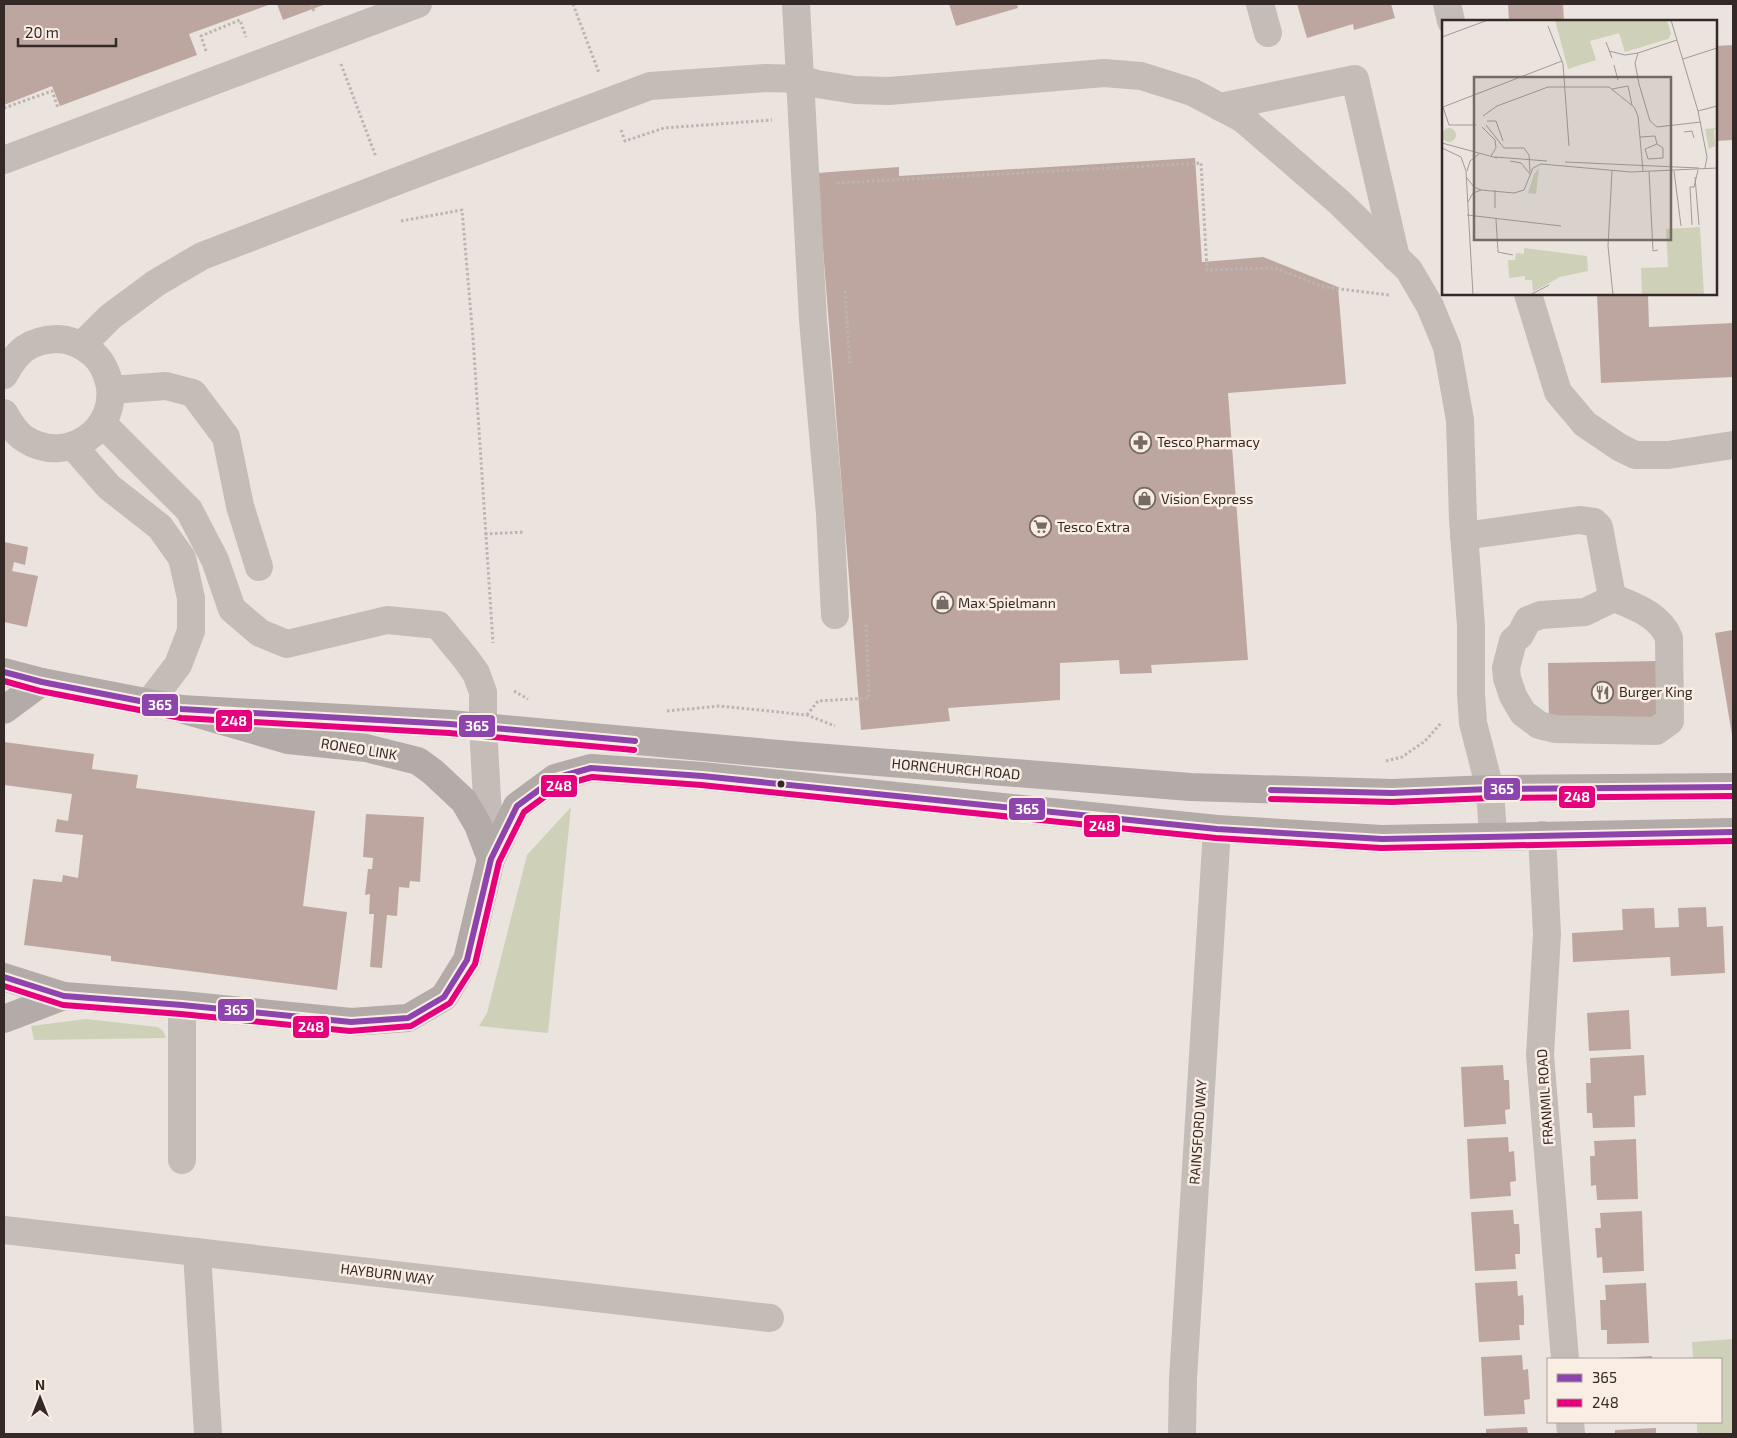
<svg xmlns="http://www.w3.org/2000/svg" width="1737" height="1438" font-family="'Exo 2',sans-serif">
  <rect width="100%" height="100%" fill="#ebe4de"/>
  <g fill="#ced0b8">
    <path d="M571,807L548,1033L479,1026L487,1013L527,855Z"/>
    <path d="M86,1019L158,1027L163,1031L166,1038L34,1040L31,1026Z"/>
    <path d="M1733,1339V1434H1697V1422H1721V1359H1693L1692,1342Z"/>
  </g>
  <g fill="#bea6a0">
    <path d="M4,4H271L189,34L197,55L60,106L52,86L4,105Z"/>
    <path d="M277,4H326L283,20Z"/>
    <path d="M949,4H1017L1018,8L956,26Z"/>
    <path d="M1297,4H1391L1395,18L1354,30L1353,24L1307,38Z"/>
    <path d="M1508,4H1563L1564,21H1509Z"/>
    <path d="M1733,45V140L1716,141V46Z"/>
    <path d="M1195,158L1202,262L1263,257L1338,287L1346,384L1228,393L1248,660L1151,665L1152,673L1120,674L1119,660L1060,663V700L948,708L950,721L861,730L817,173L899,167V176Z"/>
    <path d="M1597,294H1648L1649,327L1733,323V377L1601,383Z"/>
    <path d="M4,542L28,547L25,565L14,562L12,571L38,576L27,627L4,622Z"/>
    <path d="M1733,630V735H1732L1715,633Z"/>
    <path d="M1658,661L1659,721L1549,723L1548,663Z"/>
    <path d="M4,742L94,754L92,769L138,775L136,788L315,811L303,906L347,912L337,990L111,961V956L24,945L33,879L62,882L63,875L78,878L83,835L55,832L57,819L68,821L72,794L4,785Z"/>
    <path d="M366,814L424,817L420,882L410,881L409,888L399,887L397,916L387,915L382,968L370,967L374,914H369L370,894L365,895L368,869H372L373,858L363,857Z"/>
    <path d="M1706,907L1707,927L1723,926L1725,973L1671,976L1670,957L1573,962L1572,933L1623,930L1622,909L1654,908L1655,928L1679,927L1678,908Z"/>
    <path d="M1629,1010L1631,1049L1589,1051L1587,1013Z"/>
    <path d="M1644,1055L1646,1095L1634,1096L1635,1127L1593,1128L1592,1113H1587L1586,1083H1591L1590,1058Z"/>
    <path d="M1503,1065L1504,1080H1509L1510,1109L1505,1110L1506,1124L1464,1127L1461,1067Z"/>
    <path d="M1508,1137L1509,1152L1514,1151L1516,1181L1510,1182L1511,1196L1470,1199L1467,1139Z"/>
    <path d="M1636,1139L1638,1199L1597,1200L1596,1185L1591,1186L1590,1156H1595L1594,1141Z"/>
    <path d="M1513,1210L1514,1224H1519L1520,1239V1254H1515L1516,1269L1475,1271L1471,1212Z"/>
    <path d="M1642,1211L1644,1271L1603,1273L1602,1257L1597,1258L1595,1228H1601L1600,1213Z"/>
    <path d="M1517,1281L1518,1296L1523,1295L1524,1310V1325H1519L1520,1340L1479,1342L1475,1283Z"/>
    <path d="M1646,1283L1649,1343L1607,1344V1330H1601L1600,1300H1606L1605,1285Z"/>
    <path d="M1522,1355L1523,1370L1528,1369L1530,1399L1524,1400L1525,1414L1484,1416L1481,1357Z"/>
    <path d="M1652,1356V1359H1617V1358Z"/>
    <path d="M1527,1427L1528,1434H1486V1429Z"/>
    <path d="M1656,1428V1434H1615V1430Z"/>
  </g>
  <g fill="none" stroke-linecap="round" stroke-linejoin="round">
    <g stroke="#bcb4b0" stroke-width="3" stroke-dasharray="2.5 2.5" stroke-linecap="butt">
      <path d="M311,4L314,11"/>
      <path d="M573,4L599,73"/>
      <path d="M206,51L201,36L240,20L246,37"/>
      <path d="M341,64L376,157"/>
      <path d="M4,108L52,91L58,108"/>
      <path d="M621,130L625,141L664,128L772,120"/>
      <path d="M837,183L1201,163L1207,270L1275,268L1324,287L1389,295"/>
      <path d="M401,221L462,210L473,338L493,643"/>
      <path d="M845,291L850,365"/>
      <path d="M485,534L525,532"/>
      <path d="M514,691L528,699"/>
      <path d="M667,711L720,706L807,715L835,726"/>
      <path d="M807,715L818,701L869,698L866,623"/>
      <path d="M1386,761L1402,757L1425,741L1441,723"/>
    </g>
    <g stroke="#c4bcb7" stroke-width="28">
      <path d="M796,4L813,320L830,514L835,615"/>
      <path d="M1260,4L1268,33"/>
      <path d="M1447,4L1451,21"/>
      <path d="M1220,107L1355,79L1396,258"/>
      <path d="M4,160L418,4"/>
      <path d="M1528,294L1558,392L1585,424L1619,447L1635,455H1668L1733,445"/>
      <path d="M82,345L110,317L156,283L202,256L426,170L650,86L766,78L801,79L817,84L855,90L889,91L1104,73L1141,76L1192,92L1243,119L1339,202L1409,270L1430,306L1447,347L1460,420L1463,520L1471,626V694L1473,723L1490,789L1493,836"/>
      <path d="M4,375C17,351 29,340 57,339C71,339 82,345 92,353C101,360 106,371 109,382C120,430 66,466 25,439C15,433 10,423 4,413"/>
      <path d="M111,390L166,386L193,393L226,437L240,506L259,567"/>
      <path d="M102,423L189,510L215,560L232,609L260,633L287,644L387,620L438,625L466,659L476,673L483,692V727L490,852"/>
      <path d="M73,446L109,487L160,527L182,558L191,598V631L178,665L148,704"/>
      <path d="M1464,536L1579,520L1594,522L1599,527L1611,591L1614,598C1634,606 1660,615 1669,638L1670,721L1656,731L1555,729L1539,725L1523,713L1513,696L1507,678L1506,668L1513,641L1520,635L1528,620L1541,615L1585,612L1614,598"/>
      <path d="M1542,835L1547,934L1540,1055L1565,1359"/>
      <path d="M182,1005V1160"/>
      <path d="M4,1230L770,1318"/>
      <path d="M197,1252L208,1434"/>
      <path d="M1570,1422L1571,1434"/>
      <path d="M1182,1434L1183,1379L1217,829"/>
    </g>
    <g stroke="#b2aba7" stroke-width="28">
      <path d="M4,672L42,682L181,709L288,740L366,748L418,761L433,772L464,801L478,825L491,859L467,960L444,997L408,1018L351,1022L182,1005L64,996L4,977"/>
      <path d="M181,709L450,724L790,755L1190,787L1392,793L1490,789L1733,787"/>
      <path d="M4,710L42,682"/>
      <path d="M491,859L517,806L555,778L591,768L702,776L1217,829L1382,839L1733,832"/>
      <path d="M4,1019L64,996"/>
    </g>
    <defs>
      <g id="bus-1">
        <path d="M4,672L42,682L181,709L450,724L635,741"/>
        <path d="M1271,790L1392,793L1490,789L1733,787"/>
        <path d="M4,977L64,996L182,1005L351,1022L408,1018L444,997L467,960L491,859L517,806L555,778L591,768L702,776L1217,829L1382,839L1733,832"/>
      </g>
      <g id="bus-2">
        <path d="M4,681L40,691L181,718L449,733L634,750"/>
        <path d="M1271,799L1392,802L1490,798L1733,796"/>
        <path d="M4,986L63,1005L181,1014L350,1031L411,1026L450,1003L475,964L499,862L524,812L559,786L592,777L701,785L1216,838L1381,848L1733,841"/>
      </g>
    </defs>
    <use href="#bus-1" stroke="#f9ede4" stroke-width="10"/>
    <use href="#bus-2" stroke="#f9ede4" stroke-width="10"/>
    <use href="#bus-1" stroke="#8e44ad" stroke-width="6"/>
    <use href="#bus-2" stroke="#e5007d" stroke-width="6"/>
  </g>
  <defs>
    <symbol id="pharmacy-ring" viewBox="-11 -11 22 22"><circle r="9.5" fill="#f9ede4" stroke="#746a66" stroke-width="1.5"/><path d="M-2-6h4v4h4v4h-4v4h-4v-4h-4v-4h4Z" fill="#746a66"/></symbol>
    <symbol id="shop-ring" viewBox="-11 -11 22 22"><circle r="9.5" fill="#f9ede4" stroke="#746a66" stroke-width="1.5"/><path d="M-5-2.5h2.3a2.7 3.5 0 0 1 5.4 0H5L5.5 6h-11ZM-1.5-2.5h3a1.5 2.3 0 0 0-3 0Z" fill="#746a66"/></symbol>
    <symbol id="supermarket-ring" viewBox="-11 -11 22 22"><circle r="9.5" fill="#f9ede4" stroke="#746a66" stroke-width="1.5"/><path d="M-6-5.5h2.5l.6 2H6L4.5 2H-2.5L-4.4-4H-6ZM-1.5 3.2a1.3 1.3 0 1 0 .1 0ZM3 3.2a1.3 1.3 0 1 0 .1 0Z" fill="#746a66"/></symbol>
    <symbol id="restaurant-ring" viewBox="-11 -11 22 22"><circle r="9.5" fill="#f9ede4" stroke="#746a66" stroke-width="1.5"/><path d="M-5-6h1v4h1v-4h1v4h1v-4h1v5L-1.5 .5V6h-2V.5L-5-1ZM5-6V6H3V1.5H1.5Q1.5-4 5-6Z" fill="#746a66"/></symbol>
  </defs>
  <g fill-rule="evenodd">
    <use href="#pharmacy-ring" x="1128" y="430" width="25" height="25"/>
    <use href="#shop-ring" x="1132" y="486" width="25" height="25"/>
    <use href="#supermarket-ring" x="1028" y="514" width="25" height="25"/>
    <use href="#shop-ring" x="930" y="590" width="25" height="25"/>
    <use href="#restaurant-ring" x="1590" y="680" width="25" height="25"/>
  </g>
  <circle fill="#342926" stroke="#f9ede4" stroke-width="2" cx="781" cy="784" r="4.5"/>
  <g text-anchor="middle" stroke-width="5" stroke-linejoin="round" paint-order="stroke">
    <g font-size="14" fill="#342926" stroke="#f9ede4" text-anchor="start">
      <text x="1157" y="447">Tesco Pharmacy</text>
      <text x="1161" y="504">Vision Express</text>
      <text x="1057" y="532">Tesco Extra</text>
      <text x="958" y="608">Max Spielmann</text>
      <text x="1619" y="697">Burger King</text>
    </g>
    <g font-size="14" fill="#342926" stroke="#f9ede4">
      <text transform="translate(359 749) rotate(9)" y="5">RONEO LINK</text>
      <text transform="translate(956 769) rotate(5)" y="5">HORNCHURCH ROAD</text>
      <text transform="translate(1545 1097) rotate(-94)" y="5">FRANMIL ROAD</text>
      <text transform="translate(1198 1132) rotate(-86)" y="5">RAINSFORD WAY</text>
      <text transform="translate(387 1274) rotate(7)" y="5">HAYBURN WAY</text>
    </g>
  </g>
  <g transform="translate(1442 20)">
    <rect width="275" height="275" fill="#ebe4de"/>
    <path d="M113,0H225L229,14L226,19L183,32L177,13L148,21L154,40L126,49ZM0 115a7 7 0 1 1 14 0a7 7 0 1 1-14 0ZM275,108L272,110L273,126L267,129L263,109ZM97,148L94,174L86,173L92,154ZM258,207L262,275H200L199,248L226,247L224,209ZM82,228L145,236L146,251L118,257L91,272L90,260H83V256L67,258L66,240H73L74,233L82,234Z" fill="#ced0b8"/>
    <path fill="none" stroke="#a29994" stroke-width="1" d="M229,0L256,91L265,137L263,148M106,6L121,44L127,126M0,17L46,0M235,20L196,33L193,43L197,64L208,101L215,107L259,102M164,22L170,38M167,31L183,35L196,33M241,39L275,28M172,45L176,60M170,69L186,66L190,85M256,91L275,86M41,96L55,86L106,67H167L192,87L196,96L201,151M45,101H54L61,121M34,105H7L1,87L120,41M44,105L62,128H82L87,135L88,152M40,107L53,120L54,128L49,136M242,112L250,111L252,118M198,117L213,116L215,124L221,128V138L206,139L203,129L215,124M0,123L55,138M0,128L19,137L24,151L31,275M53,137L105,141M68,141L79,143L88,154M123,142L257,148M25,151L28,141L37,134M170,151L166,226L171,275M207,151L211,231L216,230M232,151L239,206M253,157L257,205M25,158L32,167L39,170L72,173L82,170L91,148L99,144L189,152L275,148M53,170V188M26,182L31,173L39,170M25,195L119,206M54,199L56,232L71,235M250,205L248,167H252L256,150M88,275L107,265"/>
    <path fill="#746a66" fill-opacity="0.15" stroke="#746a66" stroke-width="2.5" d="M32,57H229V220H32Z"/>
    <rect width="275" height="275" fill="none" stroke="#342926" stroke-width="2.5"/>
  </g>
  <g stroke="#f9ede4" stroke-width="2">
    <rect x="141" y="693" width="38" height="24" rx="5" fill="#8e44ad"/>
    <rect x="215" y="709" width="38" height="24" rx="5" fill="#e5007d"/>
    <rect x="458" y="714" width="38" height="24" rx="5" fill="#8e44ad"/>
    <rect x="540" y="774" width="38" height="24" rx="5" fill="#e5007d"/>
    <rect x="1483" y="777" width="38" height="24" rx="5" fill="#8e44ad"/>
    <rect x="1558" y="785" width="38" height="24" rx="5" fill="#e5007d"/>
    <rect x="1008" y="797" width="38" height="24" rx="5" fill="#8e44ad"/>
    <rect x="1083" y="814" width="38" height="24" rx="5" fill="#e5007d"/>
    <rect x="217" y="998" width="38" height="24" rx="5" fill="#8e44ad"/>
    <rect x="292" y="1015" width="38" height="24" rx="5" fill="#e5007d"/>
  </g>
  <g font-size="14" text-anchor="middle" font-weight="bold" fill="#fff">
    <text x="160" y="710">365</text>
    <text x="234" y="726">248</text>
    <text x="477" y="731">365</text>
    <text x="559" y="791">248</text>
    <text x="1502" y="794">365</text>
    <text x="1577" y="802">248</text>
    <text x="1027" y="814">365</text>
    <text x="1102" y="831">248</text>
    <text x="236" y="1015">365</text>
    <text x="311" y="1032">248</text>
  </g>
  <rect width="1737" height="1438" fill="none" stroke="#342926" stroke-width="10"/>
  <rect x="1547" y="1358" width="175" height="65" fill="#f9ede4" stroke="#aa9f98"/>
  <rect x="1557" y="1374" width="25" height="8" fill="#8e44ad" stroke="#aa9f98"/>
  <text x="1592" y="1383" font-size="15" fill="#342926">365</text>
  <rect x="1557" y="1399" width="25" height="8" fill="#e5007d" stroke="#aa9f98"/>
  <text x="1592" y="1408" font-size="15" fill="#342926">248</text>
  <g transform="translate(40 1398)" stroke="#f9ede4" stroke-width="4" paint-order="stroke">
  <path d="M0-4L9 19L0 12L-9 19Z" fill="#342926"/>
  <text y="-8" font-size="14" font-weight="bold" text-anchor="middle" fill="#342926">N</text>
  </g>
  <path d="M18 38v8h98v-8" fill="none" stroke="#342926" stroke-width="2.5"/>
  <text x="25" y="38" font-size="15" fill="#342926" stroke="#f9ede4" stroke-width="4" paint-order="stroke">20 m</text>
</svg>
